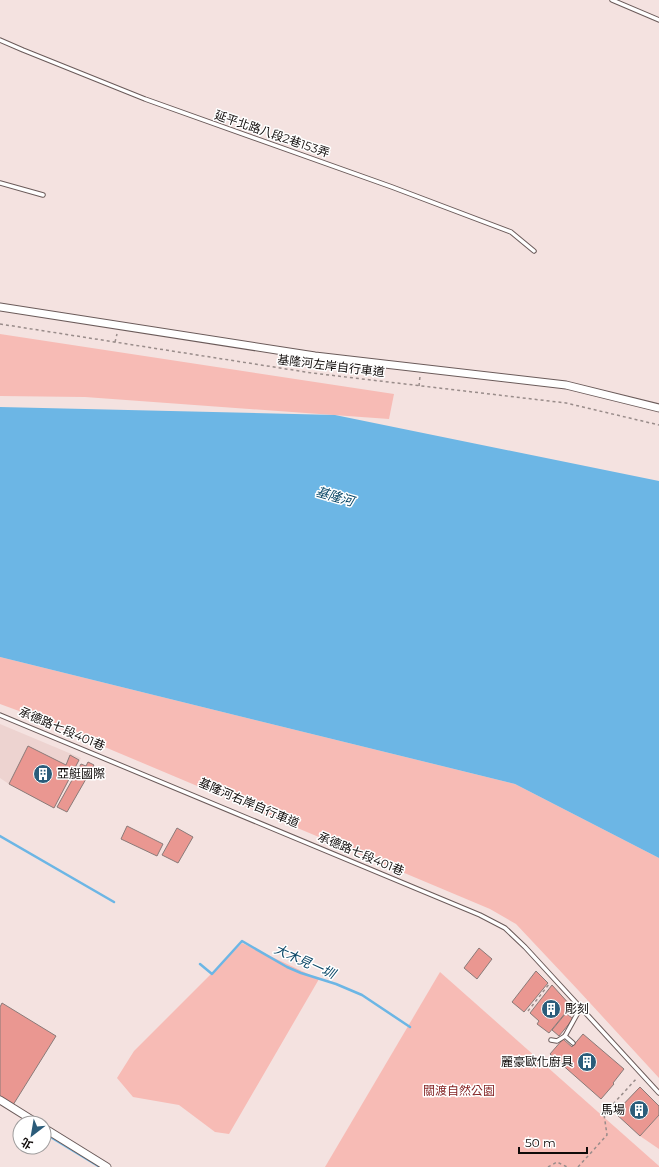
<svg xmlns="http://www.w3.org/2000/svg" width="659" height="1167" font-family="Montserrat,'Noto Sans TC',sans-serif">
  <rect width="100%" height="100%" fill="#f4e2e0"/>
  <path fill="#edd3d0" d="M0,724L81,758L54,808L9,784L0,778Z"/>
  <g fill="#f7bbb5">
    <path d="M0,334L394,394L389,419L85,397L0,396Z"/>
    <path d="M0,657L515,784L659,858V1078L579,991L516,924L490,909L19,711L0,704Z"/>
    <path d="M242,943L319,979L229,1134L215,1132L179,1105L133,1097L117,1078L134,1051Z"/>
    <path d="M440,972L659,1166V1167H325Z"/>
    <path d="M659,1115V1149L640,1136Z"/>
  </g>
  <path fill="#6cb6e5" d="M0,407L335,415L659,481V858L515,784L0,657Z"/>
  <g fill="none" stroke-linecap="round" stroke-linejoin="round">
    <g stroke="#6cb6e5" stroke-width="2.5">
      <path d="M0,836L114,902"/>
      <path d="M200,964L212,974L242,941L287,967L301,973L336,984L362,995L410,1027"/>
      <path d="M44,1133L100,1167"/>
    </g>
  </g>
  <g fill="#ea9791" stroke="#8a7a78">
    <path d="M28,746L66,765L70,755L79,760L54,808L9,784Z"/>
    <path d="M88,762L94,765L67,812L57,807L81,764L86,766Z"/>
    <path d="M127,826L163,844L157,856L121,839Z"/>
    <path d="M177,828L193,837L178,863L162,855Z"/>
    <path d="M479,948L492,959L477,979L464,968Z"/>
    <path d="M536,971L548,983L524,1012L512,1002Z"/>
    <path d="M552,985L571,1006L549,1033L537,1024L539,1021L530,1013Z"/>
    <path d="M2,1003L56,1036L13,1105L0,1097V1007Z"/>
    <path d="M566,1013L573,1019L559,1036L552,1030Z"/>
    <path d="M583,1034L624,1069L613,1083L614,1084L601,1099L550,1054L563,1039L572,1047Z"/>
    <path d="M640,1087L659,1106V1115L640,1136L615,1113Z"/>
  </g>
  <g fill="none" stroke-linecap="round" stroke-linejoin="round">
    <defs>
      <g id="service">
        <path d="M612,0L659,20"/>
        <path d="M0,40L23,50L145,99L392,187L511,232L534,251"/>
        <path d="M0,183L43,195"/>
        <path d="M0,715L480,915L505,928L525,947L659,1093"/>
        <path d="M565,1036L573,1043"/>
        <path d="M551,1040L557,1041L565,1036L581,1007"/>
      </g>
      <g id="minor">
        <path d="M0,307L315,356L566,385L659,408"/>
        <path d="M0,1100L37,1123"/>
        <path d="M44,1128L107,1167"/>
      </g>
    </defs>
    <use href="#service" stroke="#6b5b5a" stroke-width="5.5"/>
    <use href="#minor" stroke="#6b5b5a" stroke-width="9"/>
    <g stroke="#998c8a" stroke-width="1.5" stroke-dasharray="3 3" stroke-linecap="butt">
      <path d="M0,324L312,373L566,403L659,425"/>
      <path d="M115,342L117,334"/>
      <path d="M419,386L420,376"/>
      <path d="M528,1011L550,983"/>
      <path d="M548,1167L557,1162L567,1167"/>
      <path d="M578,1167L607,1135L604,1114L637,1078"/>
    </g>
    <use href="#service" stroke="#fff" stroke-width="3.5"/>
    <use href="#minor" stroke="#fff" stroke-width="7"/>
  </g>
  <defs>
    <symbol id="building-disc" viewBox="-11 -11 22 22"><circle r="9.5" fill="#2b5c7a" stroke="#fff"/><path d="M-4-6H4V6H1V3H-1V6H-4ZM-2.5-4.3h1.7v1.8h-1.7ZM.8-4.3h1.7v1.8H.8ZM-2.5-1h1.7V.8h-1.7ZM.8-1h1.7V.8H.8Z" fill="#fff"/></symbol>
  </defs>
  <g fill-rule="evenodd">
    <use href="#building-disc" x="32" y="763" width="22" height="22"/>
    <use href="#building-disc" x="540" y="998" width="22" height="22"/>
    <use href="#building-disc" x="576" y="1051" width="22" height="22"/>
    <use href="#building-disc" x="628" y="1099" width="22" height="22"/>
  </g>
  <g text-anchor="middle" stroke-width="3" stroke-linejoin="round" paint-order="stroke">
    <g font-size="12" fill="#0f0a09" stroke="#fff">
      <text transform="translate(272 134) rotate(19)" y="4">延平北路八段2巷153弄</text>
      <text transform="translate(331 366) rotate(7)" y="4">基隆河左岸自行車道</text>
      <text transform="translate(62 729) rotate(23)" y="4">承德路七段401巷</text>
      <text transform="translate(249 803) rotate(23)" y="4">基隆河右岸自行車道</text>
      <text transform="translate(361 854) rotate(23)" y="4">承德路七段401巷</text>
    </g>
    <g font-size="12" fill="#0f0a09" stroke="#fff" text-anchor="start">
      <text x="57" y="778">亞艇國際</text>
      <text x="565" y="1013">彫刻</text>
      <text x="573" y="1066" text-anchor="end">麗豪歐化廚具</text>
      <text x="625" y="1114" text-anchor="end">馬場</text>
    </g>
    <g font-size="12" fill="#842425" stroke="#fff">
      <text x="459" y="1095">關渡自然公園</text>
    </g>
    <g font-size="13" font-style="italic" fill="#094666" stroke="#fff">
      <text transform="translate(335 496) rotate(16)" y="5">基隆河</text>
      <text transform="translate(305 961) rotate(24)" y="5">大木見一圳</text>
    </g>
  </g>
  <g transform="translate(32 1135) rotate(211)"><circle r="19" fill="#ffffff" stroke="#9f9d9d"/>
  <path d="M0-3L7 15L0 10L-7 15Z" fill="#2b5c7a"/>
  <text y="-6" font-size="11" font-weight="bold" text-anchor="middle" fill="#0f0a09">北</text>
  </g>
  <path d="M519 1147v6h68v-6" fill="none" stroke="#0f0a09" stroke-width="2"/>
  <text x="525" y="1147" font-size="12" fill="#0f0a09" stroke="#ffffff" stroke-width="3" paint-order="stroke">50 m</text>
</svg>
